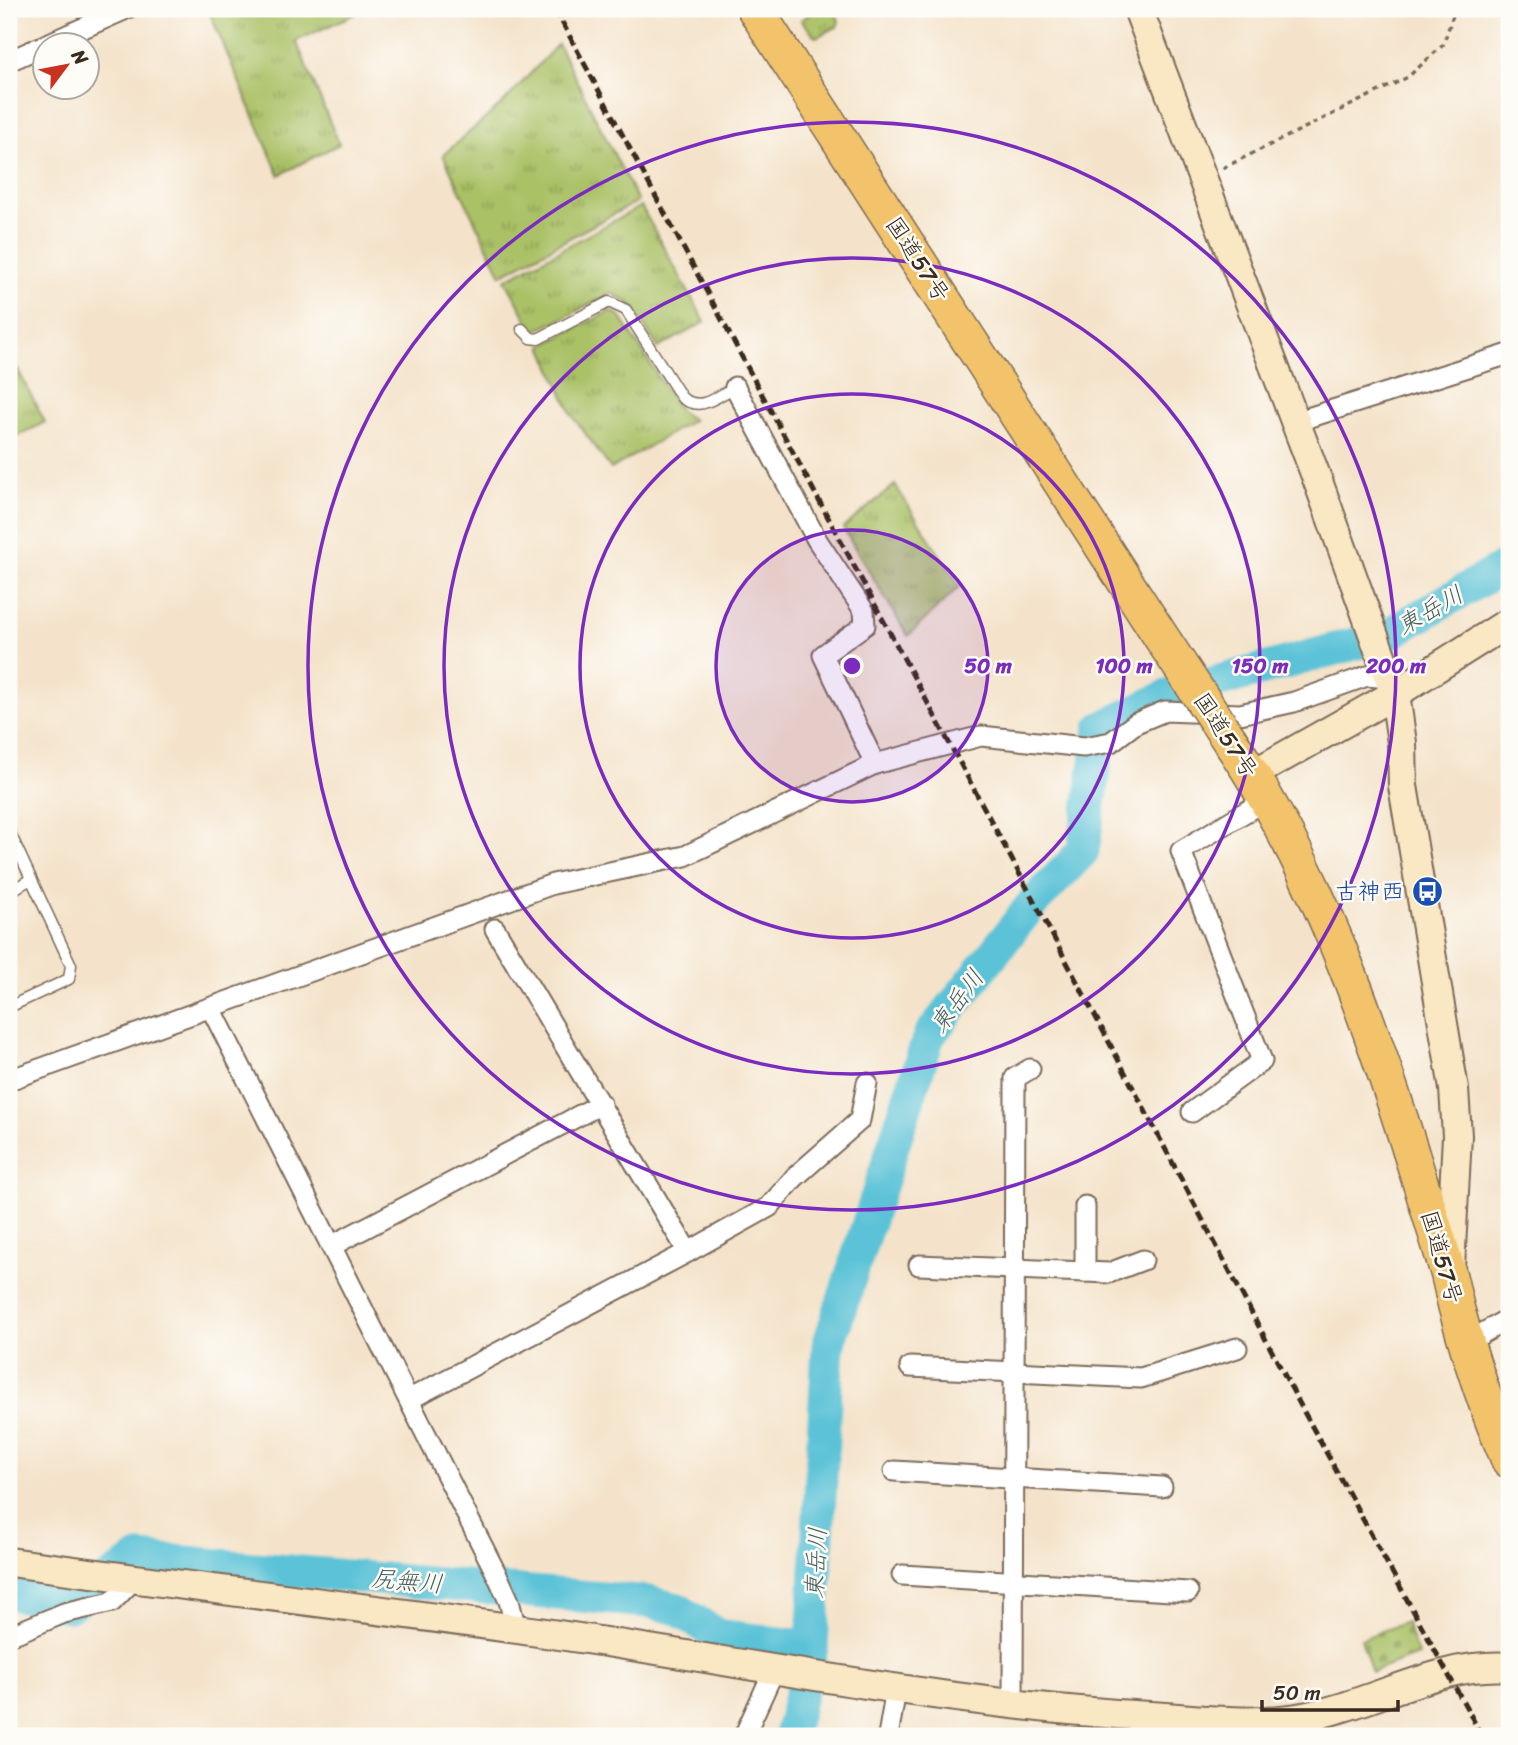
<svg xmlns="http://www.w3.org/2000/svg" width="1518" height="1745" font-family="Sriracha,'Klee One',sans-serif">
  <defs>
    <pattern id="grass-tufts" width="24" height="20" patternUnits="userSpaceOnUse" patternTransform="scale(1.75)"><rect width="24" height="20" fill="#aac166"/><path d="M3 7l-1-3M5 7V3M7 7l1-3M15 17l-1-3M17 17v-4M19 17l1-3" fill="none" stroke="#8c9d53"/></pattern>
    <pattern id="cemetery-stones" width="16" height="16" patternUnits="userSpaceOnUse" patternTransform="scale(1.75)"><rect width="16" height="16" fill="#aac166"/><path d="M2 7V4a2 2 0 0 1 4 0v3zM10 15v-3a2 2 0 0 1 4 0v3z" fill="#8c9d53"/></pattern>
  </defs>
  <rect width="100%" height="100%" fill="#fdfcf7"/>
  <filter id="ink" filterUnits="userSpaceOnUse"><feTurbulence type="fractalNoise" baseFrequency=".0143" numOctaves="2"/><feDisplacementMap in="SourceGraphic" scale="14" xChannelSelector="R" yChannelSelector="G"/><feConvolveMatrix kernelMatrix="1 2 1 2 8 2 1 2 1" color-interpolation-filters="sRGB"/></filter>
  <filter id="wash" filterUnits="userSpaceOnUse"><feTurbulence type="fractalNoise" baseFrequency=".00686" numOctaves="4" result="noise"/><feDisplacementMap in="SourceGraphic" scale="28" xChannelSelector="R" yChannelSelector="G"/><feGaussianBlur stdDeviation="1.57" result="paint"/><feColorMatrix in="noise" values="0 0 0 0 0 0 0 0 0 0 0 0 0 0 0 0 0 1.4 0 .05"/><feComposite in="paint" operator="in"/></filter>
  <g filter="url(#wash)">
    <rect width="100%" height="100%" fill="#f4e3ca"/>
    <g fill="url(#grass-tufts)" stroke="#727642" stroke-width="2">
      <path d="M208,9H353L355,14L296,41L339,144L279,175Z"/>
      <path d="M818,9H834L839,21L837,27L816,37L801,20Z"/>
      <path d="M558,44L638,201L501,275L443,155L503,103Z"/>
      <path d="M641,206L705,322L658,348L631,304L611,293C597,300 543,331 533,330L505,280Z"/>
      <path d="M610,311L619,315L627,327L679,410L693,420L611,469L572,415L542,346Z"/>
      <path d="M9,353L45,422L9,441Z"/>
      <path d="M895,485L960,586L908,636L843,528Z"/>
    </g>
    <path fill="url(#cemetery-stones)" stroke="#727642" stroke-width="2" d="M1406,1622L1418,1655L1372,1672L1361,1639Z"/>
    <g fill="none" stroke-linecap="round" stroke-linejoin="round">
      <g stroke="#5bc2d7" stroke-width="33">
        <path d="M9,1593L69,1606L139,1558L649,1602L678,1609L717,1635L812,1647"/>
        <path d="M790,1736L812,1647L828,1346L929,1036L1033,903L1083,851L1101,728L1169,695L1387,635L1509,564"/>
      </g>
    </g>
  </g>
  <g filter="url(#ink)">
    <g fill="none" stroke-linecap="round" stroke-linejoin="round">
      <defs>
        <g id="lane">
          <path d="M522,329L531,338L538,339L609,302L626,310L682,398C701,412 716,397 735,387"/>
          <path d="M9,831L71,965L69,979L9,1007"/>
          <path d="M9,892L31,879"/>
        </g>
        <g id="street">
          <path d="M9,61L126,9"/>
          <path d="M735,387L817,540L864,611L865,625L823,655L875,764"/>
          <path d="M1295,422L1509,354"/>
          <path d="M495,929L688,1252L769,1207L795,1177L860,1120L867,1083"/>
          <path d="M211,1008L499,1579L509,1601L516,1629"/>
          <path d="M9,1080L553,884L685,856L875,764L981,736L1084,747L1111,742L1136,723L1165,711L1240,714L1294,702L1367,676L1389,678"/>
          <path d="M1192,1112L1262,1061L1181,851L1267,799"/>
          <path d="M1085,1206V1272"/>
          <path d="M331,1246L601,1104"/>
          <path d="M919,1265L1109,1273L1143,1260"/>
          <path d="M1466,1343L1509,1318"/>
          <path d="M910,1367L1141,1378L1237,1348"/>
          <path d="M410,1399L688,1252"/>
          <path d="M894,1471L1162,1487"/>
          <path d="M902,1575L1188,1592"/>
          <path d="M9,1636L64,1613L112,1602L136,1577"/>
          <path d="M1013,1703L1015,1078L1030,1069"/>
          <path d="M744,1736L775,1668"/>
          <path d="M888,1736L896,1690"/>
        </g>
        <g id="secondary">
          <path d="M1138,9L1319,484L1395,694L1402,743L1403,786L1454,1089L1457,1136L1450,1267"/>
          <path d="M1253,774L1395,694L1509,622"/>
          <path d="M9,1562C205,1589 402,1611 599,1641C782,1669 965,1706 1150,1716C1199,1719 1255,1726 1303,1717C1373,1705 1436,1662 1509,1667"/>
        </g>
        <g id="highway">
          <path d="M755,9L1165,643"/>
          <path d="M1230,741C1337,899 1391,1088 1447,1269C1451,1282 1453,1296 1457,1310C1471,1361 1488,1412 1509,1460"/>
        </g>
      </defs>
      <use href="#lane" stroke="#7c6b5a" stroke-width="13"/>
      <use href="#street" stroke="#7c6b5a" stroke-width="23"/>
      <use href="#secondary" stroke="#7c6b5a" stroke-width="32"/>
      <use href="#highway" stroke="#7c6b5a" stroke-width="38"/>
      <path stroke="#7c6b5a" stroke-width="3.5" stroke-dasharray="5 5" stroke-linecap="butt" d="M1223,168L1408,77L1443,45L1455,9"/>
      <use href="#lane" stroke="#fff" stroke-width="10"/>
      <use href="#street" stroke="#fff" stroke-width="19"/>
      <use href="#secondary" stroke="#fae7c3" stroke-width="28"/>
      <use href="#highway" stroke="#f2c36a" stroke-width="35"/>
      <path stroke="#3b2a1e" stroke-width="5" stroke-dasharray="10 5" stroke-linecap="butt" d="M555,9L1062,953L1304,1412L1482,1736"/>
      <defs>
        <path id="highway-bridge" d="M1165,643L1230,741"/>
      </defs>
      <use href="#highway-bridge" stroke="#7c6b5a" stroke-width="38" stroke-linecap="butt"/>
      <use href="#highway-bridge" stroke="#f2c36a" stroke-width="35"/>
    </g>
  </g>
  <circle cx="852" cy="666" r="136" fill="#7b2cbf" fill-opacity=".12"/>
  <g fill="none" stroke="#7b2cbf" stroke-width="3.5">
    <circle cx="852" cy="666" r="136"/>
    <circle cx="852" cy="666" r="272"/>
    <circle cx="852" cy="666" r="408"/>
    <circle cx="852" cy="666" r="544"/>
  </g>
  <defs>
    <symbol id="bus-disc" viewBox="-11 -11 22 22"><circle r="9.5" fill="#1a4fb4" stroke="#fdfcf7"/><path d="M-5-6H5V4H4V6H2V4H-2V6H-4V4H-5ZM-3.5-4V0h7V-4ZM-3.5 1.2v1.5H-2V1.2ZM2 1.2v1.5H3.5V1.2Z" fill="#fff"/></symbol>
  </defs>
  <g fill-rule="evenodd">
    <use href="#bus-disc" x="1410" y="874" width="35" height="35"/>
  </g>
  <g text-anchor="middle" stroke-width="5" stroke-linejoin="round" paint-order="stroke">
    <g font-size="23" fill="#3b2a1e" stroke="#fdfcf7">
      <text transform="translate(918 259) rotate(57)" y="8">国道57号</text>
      <text transform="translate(1226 735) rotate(57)" y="8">国道57号</text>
      <text transform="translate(1442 1257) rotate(74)" y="8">国道57号</text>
    </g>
    <g font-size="23" fill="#164399" stroke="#fdfcf7" text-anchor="end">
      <text x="1404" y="899">古神西</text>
    </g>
    <g font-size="24" font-style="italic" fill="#465f5f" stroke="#fdfcf7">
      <text transform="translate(1430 610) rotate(-30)" y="8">東岳川</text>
      <text transform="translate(957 1001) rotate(-53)" y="8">東岳川</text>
      <text transform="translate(816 1563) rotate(-87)" y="8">東岳川</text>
      <text transform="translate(407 1581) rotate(5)" y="8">尻無川</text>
    </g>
  </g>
  <circle cx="852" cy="666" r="10" fill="#7b2cbf" stroke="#fdfcf7" stroke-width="3.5"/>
  <g font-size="21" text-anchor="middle" font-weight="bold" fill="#7b2cbf" stroke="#fdfcf7" stroke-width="5" stroke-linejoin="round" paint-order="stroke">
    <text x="988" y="673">50 m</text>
    <text x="1124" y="673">100 m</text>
    <text x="1260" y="673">150 m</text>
    <text x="1396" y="673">200 m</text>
  </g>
  <rect width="1518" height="1745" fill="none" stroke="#fdfcf7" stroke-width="35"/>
  <g transform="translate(66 66) rotate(58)"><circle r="33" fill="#fdfcf7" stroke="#afa8a0" stroke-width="2"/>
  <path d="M0-5L12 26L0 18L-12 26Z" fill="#c8321e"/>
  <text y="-10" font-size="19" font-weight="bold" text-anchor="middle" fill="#3b2a1e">N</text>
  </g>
  <path d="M1262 1700v10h136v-10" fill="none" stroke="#3b2a1e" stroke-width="3.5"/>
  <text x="1273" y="1700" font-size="21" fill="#3b2a1e" stroke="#fdfcf7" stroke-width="5" paint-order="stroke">50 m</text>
</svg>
